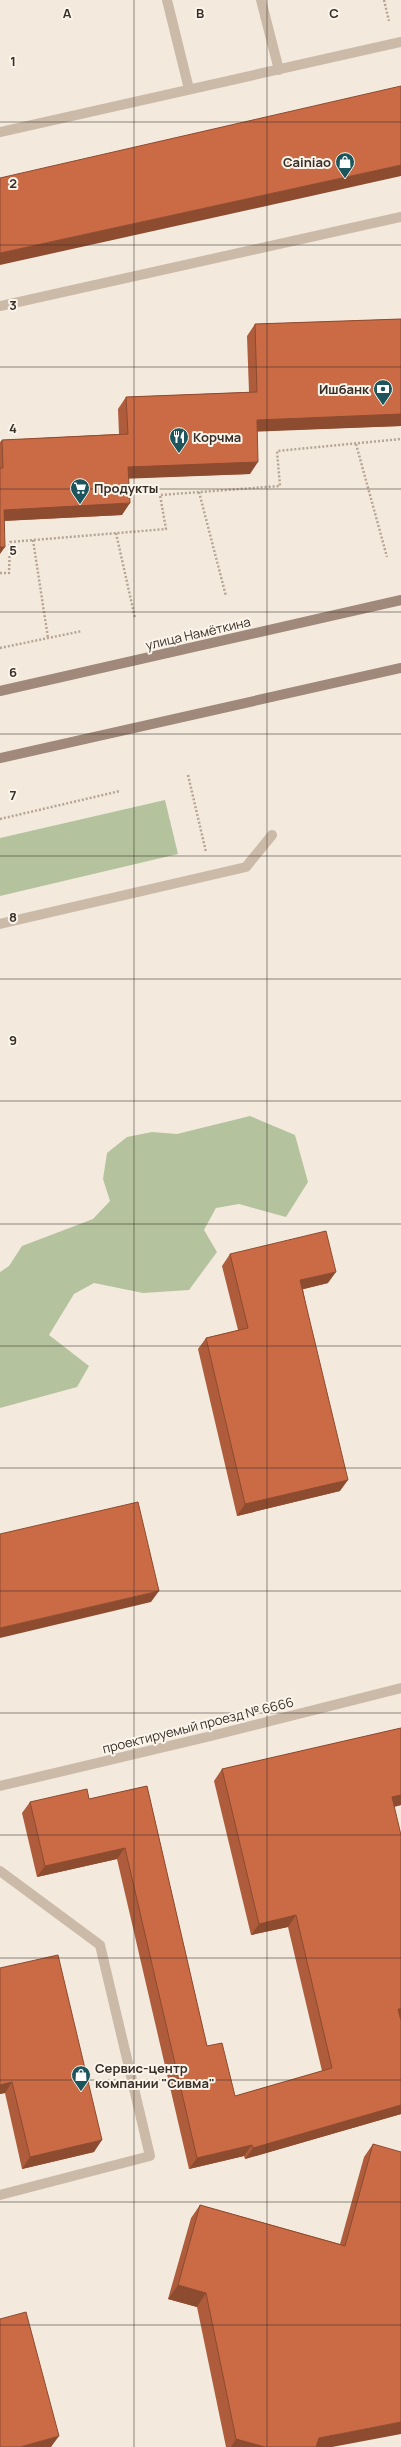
<svg xmlns="http://www.w3.org/2000/svg" width="401" height="2447" font-family="Manrope,sans-serif">
  <rect width="100%" height="100%" fill="#f3eadd"/>
  <g fill="#b4c39d">
    <path d="M165,800L178,854L0,896V838Z"/>
    <path d="M250,1116L295,1135L308,1182L286,1217L239,1204L216,1208L204,1230L217,1252L189,1290L143,1293L94,1283L74,1294L49,1335L89,1366L77,1387L0,1408V1272L9,1266L22,1246L93,1219L110,1201L103,1179L107,1153L127,1137L152,1132L177,1134Z"/>
  </g>
  <g fill="none" stroke-linecap="round" stroke-linejoin="round">
    <g stroke="#b8a493" stroke-width="2.5" stroke-dasharray="2 2" stroke-linecap="butt">
      <path d="M384,0L389,21"/>
      <path d="M356,444L387,557"/>
      <path d="M199,492L226,596"/>
      <path d="M116,533L135,618"/>
      <path d="M33,540L48,638"/>
      <path d="M0,573H9L10,542L166,529L160,495L280,486L277,451L401,439"/>
      <path d="M0,648L82,631"/>
      <path d="M188,775L206,852"/>
      <path d="M0,819L120,791"/>
    </g>
    <g stroke="#ccbaa9" stroke-width="10">
      <path d="M167,0L189,89"/>
      <path d="M261,0L279,70"/>
      <path d="M0,132L401,42"/>
      <path d="M0,306L401,217"/>
      <path d="M0,924L246,867L272,835"/>
      <path d="M0,1871L100,1945L150,2156L0,2195"/>
    </g>
    <path stroke="#ccbaa9" stroke-width="10" d="M0,1786L211,1736L401,1688"/>
    <g stroke="#a0897a" stroke-width="10">
      <path d="M0,691L401,600"/>
      <path d="M0,758L401,668"/>
    </g>
  </g>
  <g fill="#ae5c3b">
    <path d="M401,319V426L257,431L250,474L129,478L122,515L4,521L0,554V442L2,440L119,434L118,409L126,397L249,392L247,336L255,324Z"/>
    <path d="M230,1254L328,1283L303,1289L340,1491L237,1516L198,1349L206,1338L238,1330L222,1266Z"/>
    <path d="M401,1728V1805L394,1807L400,2018L401,2021V2114L245,2159L244,2156L189,2169L117,1859L37,1877L22,1813L30,1802L89,1799L147,1786L207,2046L235,2096L322,2071L288,1927L251,1935L214,1781L222,1769Z"/>
    <path d="M0,1968L94,2152L22,2169L5,2093L0,2094Z"/>
    <path d="M373,2144L332,2447H226L197,2307L168,2299L191,2218L200,2205L340,2244L364,2157Z"/>
  </g>
  <g fill="#8d4b30">
    <path d="M401,165V176L0,265V253Z"/>
    <path d="M401,414V426L248,432L257,420Z"/>
    <path d="M258,462L250,474L120,479L128,467Z"/>
    <path d="M130,503L122,515L0,521L4,510Z"/>
    <path d="M0,547H5L0,554Z"/>
    <path d="M336,1272L328,1283L292,1292L300,1280Z"/>
    <path d="M348,1480L340,1491L237,1516L245,1504Z"/>
    <path d="M159,1591L151,1602L0,1638V1628Z"/>
    <path d="M401,1795V1805L384,1809L392,1797Z"/>
    <path d="M125,1848L117,1859L37,1877L45,1866Z"/>
    <path d="M296,1915L288,1927L251,1935L259,1924Z"/>
    <path d="M398,2009H401V2018L390,2021Z"/>
    <path d="M12,2082L5,2093L0,2094V2085Z"/>
    <path d="M401,2105V2114L245,2159L253,2148Z"/>
    <path d="M102,2140L94,2152L22,2169L30,2157Z"/>
    <path d="M252,2145L244,2156L189,2169L197,2158Z"/>
    <path d="M178,2285L206,2293L197,2307L168,2299Z"/>
    <path d="M401,2422V2434L332,2447H312L319,2438Z"/>
    <path d="M59,2436L51,2447H20Z"/>
    <path d="M236,2439L265,2447H231Z"/>
  </g>
  <g fill="#ca6b45" stroke="#8d4b30">
    <path d="M401,86V165L0,253V178Z"/>
    <path d="M401,319V414L257,420L258,462L128,467L130,503L4,510L5,547H0V468H3L2,440L128,434L126,397L257,392L255,324Z"/>
    <path d="M326,1231L336,1272L300,1280L348,1480L245,1504L206,1338L248,1328L230,1254Z"/>
    <path d="M138,1502L159,1591L0,1628V1534Z"/>
    <path d="M401,1728V1795L392,1797L401,1835V2009H398L401,2021V2105L253,2148L252,2145L197,2158L125,1848L45,1866L30,1802L87,1789L89,1799L147,1786L207,2046L222,2043L235,2096L332,2068L296,1915L259,1924L222,1769Z"/>
    <path d="M58,1955L102,2140L30,2157L12,2082L0,2085V1968Z"/>
    <path d="M373,2144L401,2152V2422L319,2438L316,2447H265L236,2439L206,2293L178,2285L200,2205L345,2246Z"/>
    <path d="M26,2312L59,2436L20,2447H0V2319Z"/>
  </g>
  <path fill="none" stroke="#392f29" stroke-width="1" stroke-opacity="0.55" d="M134,0V2447M267,0V2447M0,122H401M0,245H401M0,367H401M0,489H401M0,612H401M0,734H401M0,856H401M0,979H401M0,1101H401M0,1224H401M0,1346H401M0,1468H401M0,1591H401M0,1713H401M0,1835H401M0,1958H401M0,2080H401M0,2202H401M0,2325H401"/>
  <defs>
    <symbol id="shop-pin" viewBox="-11 -11 22 30"><path d="M0 17L-7.5 6A9.5 9.5 0 1 1 7.5 6Z" fill="#1d555c" stroke="#faf4ea"/><path d="M-5-2.5h2.3a2.7 3.5 0 0 1 5.4 0H5L5.5 6h-11ZM-1.5-2.5h3a1.5 2.3 0 0 0-3 0Z" fill="#fff"/></symbol>
    <symbol id="bank-pin" viewBox="-11 -11 22 30"><path d="M0 17L-7.5 6A9.5 9.5 0 1 1 7.5 6Z" fill="#1d555c" stroke="#faf4ea"/><path d="M-6-4H6V4H-6ZM0-2.3a2.3 2.3 0 1 0 0 4.6a2.3 2.3 0 1 0 0-4.6Z" fill="#fff"/></symbol>
    <symbol id="restaurant-pin" viewBox="-11 -11 22 30"><path d="M0 17L-7.5 6A9.5 9.5 0 1 1 7.5 6Z" fill="#1d555c" stroke="#faf4ea"/><path d="M-5-6h1v4h1v-4h1v4h1v-4h1v5L-1.5 .5V6h-2V.5L-5-1ZM5-6V6H3V1.5H1.5Q1.5-4 5-6Z" fill="#fff"/></symbol>
    <symbol id="supermarket-pin" viewBox="-11 -11 22 30"><path d="M0 17L-7.5 6A9.5 9.5 0 1 1 7.5 6Z" fill="#1d555c" stroke="#faf4ea"/><path d="M-6-5.5h2.5l.6 2H6L4.5 2H-2.5L-4.4-4H-6ZM-1.5 3.2a1.3 1.3 0 1 0 .1 0ZM3 3.2a1.3 1.3 0 1 0 .1 0Z" fill="#fff"/></symbol>
  </defs>
  <g fill-rule="evenodd">
    <use href="#shop-pin" x="334" y="151" width="22" height="30"/>
    <use href="#bank-pin" x="372" y="378" width="22" height="30"/>
    <use href="#restaurant-pin" x="168" y="426" width="22" height="30"/>
    <use href="#supermarket-pin" x="69" y="477" width="22" height="30"/>
    <use href="#shop-pin" x="70" y="2064" width="22" height="30"/>
  </g>
  <g text-anchor="middle" stroke-width="4" stroke-linejoin="round" paint-order="stroke">
    <g font-size="13" font-weight="bold" fill="#392f29" stroke="#faf4ea" text-anchor="start">
      <text x="331" y="167" text-anchor="end">Cainiao</text>
      <text x="369" y="394" text-anchor="end">Ишбанк</text>
      <text x="193" y="442">Корчма</text>
      <text x="94" y="493">Продукты</text>
      <text x="95" y="2073">Сервис-центр<tspan x="95" dy="15">компании "Сивма"</tspan></text>
    </g>
    <g font-size="13" fill="#392f29" stroke="#faf4ea">
      <text transform="translate(198 633) rotate(-13)" y="5">улица Намёткина</text>
      <text transform="translate(198 1725) rotate(-14)" y="5">проектируемый проезд № 6666</text>
    </g>
  </g>
  <g font-size="13" text-anchor="middle" font-weight="bold" fill="#392f29" stroke="#faf4ea" stroke-width="4" stroke-linejoin="round" paint-order="stroke">
    <text x="67" y="18">A</text>
    <text x="200" y="18">B</text>
    <text x="334" y="18">C</text>
    <text x="13" y="66">1</text>
    <text x="13" y="188">2</text>
    <text x="13" y="310">3</text>
    <text x="13" y="433">4</text>
    <text x="13" y="555">5</text>
    <text x="13" y="677">6</text>
    <text x="13" y="800">7</text>
    <text x="13" y="922">8</text>
    <text x="13" y="1045">9</text>
  </g>
</svg>
